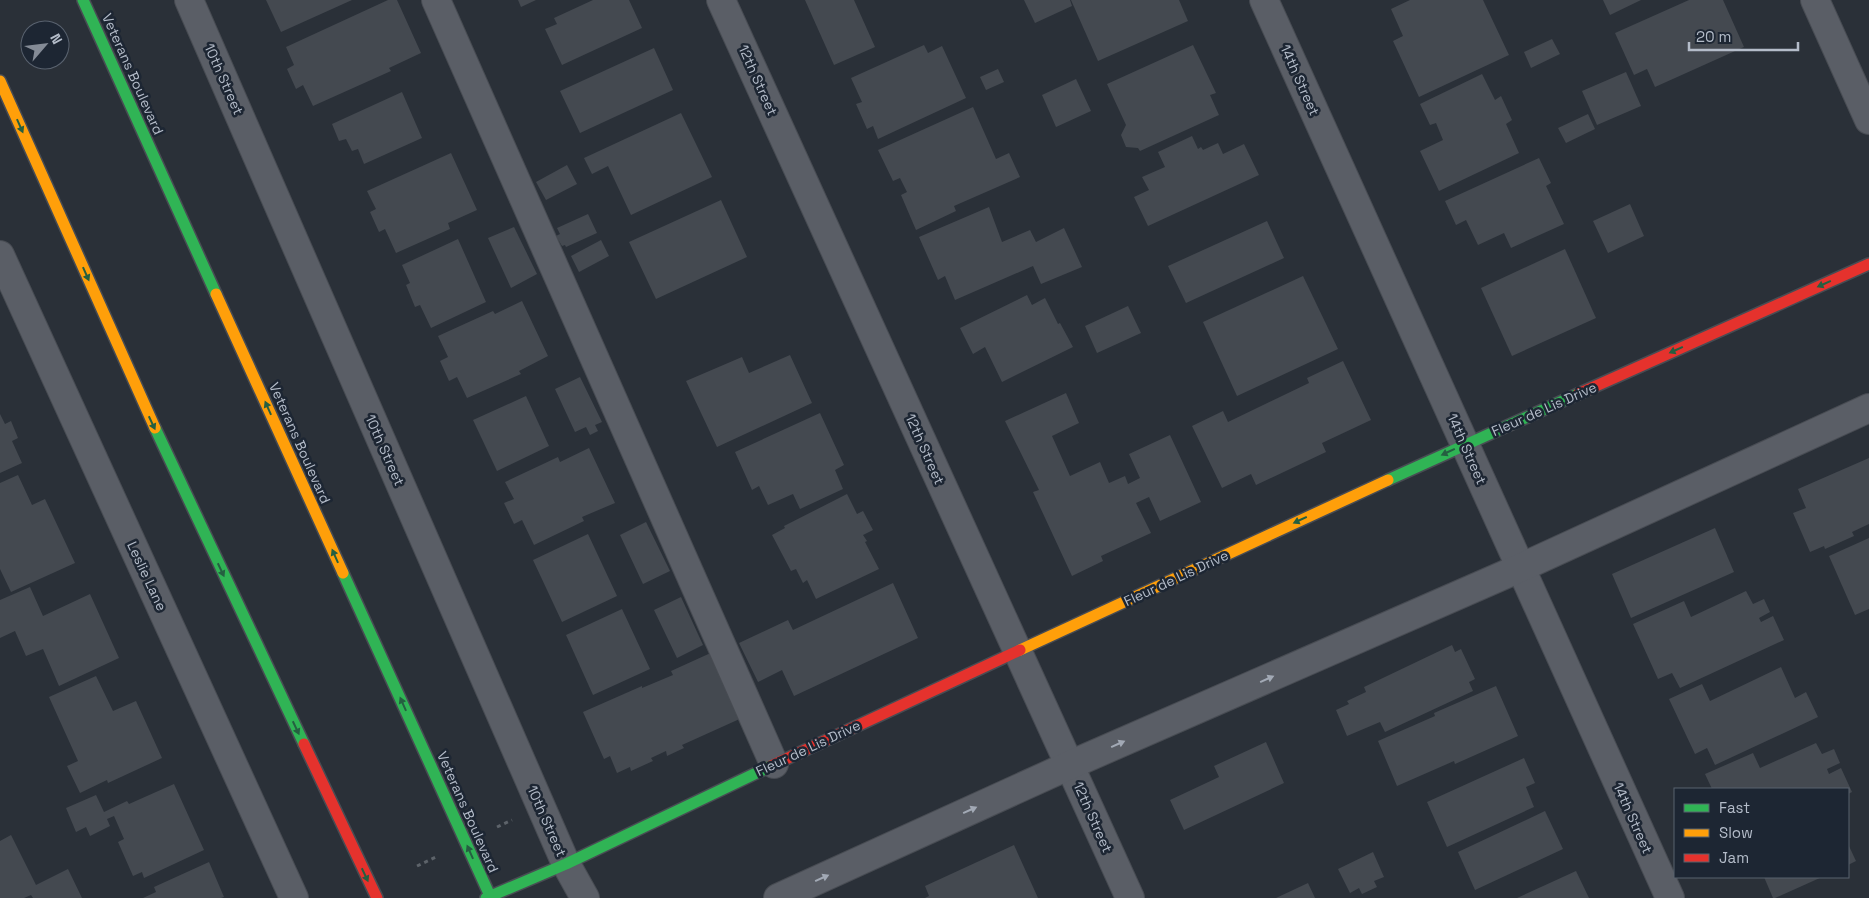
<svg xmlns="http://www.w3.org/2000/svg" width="1869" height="898" font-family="'Space Grotesk',sans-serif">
  <rect width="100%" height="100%" fill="#2a3038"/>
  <g fill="#444950">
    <path d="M266,0H352L281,32Z"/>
    <path d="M388,0H397L421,53L389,68L391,71L313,106L303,85L296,89L287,69L294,65L286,47Z"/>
    <path d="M518,0H536L521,7Z"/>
    <path d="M593,0H629L642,28L562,65L545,29L557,24L554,18Z"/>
    <path d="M805,0H854L875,47L834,65Z"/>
    <path d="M1024,0H1070L1072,6L1035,23Z"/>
    <path d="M1071,0H1179L1188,21L1098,61Z"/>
    <path d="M1410,0H1483L1509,55L1419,97L1393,41L1403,36L1391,9Z"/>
    <path d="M1603,0H1641L1610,15Z"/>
    <path d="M1689,0H1723L1744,47L1655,87L1647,69L1634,75L1615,33Z"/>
    <path d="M1552,39L1560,54L1531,68L1524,52Z"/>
    <path d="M924,45L928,53L942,46L966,98L878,139L873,126L867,129L856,104L862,102L851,78Z"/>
    <path d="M1193,45L1216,93L1210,95L1219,115L1140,151L1138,148L1126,147L1121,135L1126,125L1107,84Z"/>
    <path d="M654,48L673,90L580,133L560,91Z"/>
    <path d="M998,69L1004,82L986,90L980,77Z"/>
    <path d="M1626,72L1641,106L1597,125L1582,91Z"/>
    <path d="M1482,74L1495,100L1501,96L1512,120L1506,124L1519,153L1439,191L1420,151L1443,140L1436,123L1430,125L1420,104Z"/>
    <path d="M1076,79L1091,111L1056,127L1042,95Z"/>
    <path d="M402,92L422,138L364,164L358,149L352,151L346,139L339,141L332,124Z"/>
    <path d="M973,107L996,159L1009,153L1020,177L954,206L956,211L916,230L901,195L907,192L900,178L893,181L878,150Z"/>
    <path d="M681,113L712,177L631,215L608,166L592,174L584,158Z"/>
    <path d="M1588,114L1595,129L1566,143L1558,128Z"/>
    <path d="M1192,136L1198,149L1201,147L1203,150L1218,143L1223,154L1244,144L1259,175L1148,226L1134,197L1149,190L1142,177L1165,167L1158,152Z"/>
    <path d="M451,153L477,210L448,223L450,229L396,253L385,229L379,232L370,212L376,209L367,191Z"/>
    <path d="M1539,158L1551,183L1546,186L1564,224L1511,248L1504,233L1478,245L1466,220L1456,225L1445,201Z"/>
    <path d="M567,165L577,184L546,200L536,182Z"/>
    <path d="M721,200L747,257L656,299L629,242Z"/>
    <path d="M1630,204L1644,236L1608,253L1593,221Z"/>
    <path d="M989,207L1002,242L1030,230L1036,242L1064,228L1082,267L1041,284L1033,266L955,300L945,276L938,280L919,237Z"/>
    <path d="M588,214L597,233L566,247L565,245L562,246L556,236L560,234L557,228Z"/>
    <path d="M1267,221L1284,258L1186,303L1168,266Z"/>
    <path d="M514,227L537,274L511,288L488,238Z"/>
    <path d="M458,239L486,302L431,328L420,305L415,307L406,285L410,283L402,265Z"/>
    <path d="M601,240L609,256L579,272L571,256Z"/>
    <path d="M1565,249L1596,318L1512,356L1481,288Z"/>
    <path d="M1303,276L1338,349L1237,396L1203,322Z"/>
    <path d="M1027,295L1032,305L1045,298L1058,324L1060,323L1073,347L1002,382L985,347L973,354L960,328Z"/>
    <path d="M522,301L548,356L519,371L521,374L467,398L457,377L449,381L440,361L448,357L438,336L493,311L495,314Z"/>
    <path d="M1128,306L1141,333L1097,353L1085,326Z"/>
    <path d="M790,355L812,403L717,447L686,381L742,357L749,373Z"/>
    <path d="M1343,361L1371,420L1322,443L1326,452L1256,485L1251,474L1222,488L1192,426L1223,411L1228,422L1309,383L1307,378Z"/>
    <path d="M580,377L602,422L595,425L598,431L590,435L586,427L575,432L555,389Z"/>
    <path d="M1066,393L1079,423L1052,436L1070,476L1100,462L1109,483L1125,476L1128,484L1140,478L1129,454L1170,435L1201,502L1160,521L1149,497L1136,503L1151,533L1101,556L1103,561L1072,576L1033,492L1039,490L1005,421Z"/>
    <path d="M526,396L549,446L497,471L473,420Z"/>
    <path d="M820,413L844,465L835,470L843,489L800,509L793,494L768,505L759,486L752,490L735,452Z"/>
    <path d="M0,414L5,424L11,421L18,438L12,441L22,463L0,473Z"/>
    <path d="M589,448L615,503L582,517L584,521L534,545L522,520L514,524L504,503L514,499L505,482L558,457L560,462Z"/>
    <path d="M1869,458V524L1852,532L1854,536L1825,549L1824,546L1810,552L1793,513L1806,508L1798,489Z"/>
    <path d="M18,475L32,505L45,499L75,563L11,592L0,569V483Z"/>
    <path d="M847,494L857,514L863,511L873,530L863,535L867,541L865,542L879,569L816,599L807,580L803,583L796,569L791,571L772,535L785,528L784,526Z"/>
    <path d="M646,522L670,571L643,584L620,535Z"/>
    <path d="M1715,528L1734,572L1631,618L1612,574Z"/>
    <path d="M588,534L617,596L562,622L533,560Z"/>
    <path d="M1869,538V609L1855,615L1829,556Z"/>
    <path d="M893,583L918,638L794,696L782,670L758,682L739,643L788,620L793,630Z"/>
    <path d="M30,587L43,616L90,594L119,658L59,686L43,649L26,656L15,631L0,638V600Z"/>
    <path d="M1746,591L1753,604L1764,599L1770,612L1759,618L1761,622L1773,616L1784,640L1680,688L1672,673L1658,679L1633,624L1684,601L1691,617Z"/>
    <path d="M681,597L703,645L677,658L654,610Z"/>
    <path d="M622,609L650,669L593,695L566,635Z"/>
    <path d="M1452,645L1455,652L1461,649L1475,679L1469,682L1473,691L1385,732L1380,722L1347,736L1336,710L1349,704L1347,701L1366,692L1364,687Z"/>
    <path d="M715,651L744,717L682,745L684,748L667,756L666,751L651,758L653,761L631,771L630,767L617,773L610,756L604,759L583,712L642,686V688L673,675L671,671Z"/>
    <path d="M1781,667L1795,698L1806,692L1818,717L1715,765L1707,748L1695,754L1669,699L1702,684L1710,701Z"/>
    <path d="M96,676L113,711L136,701L162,758L108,783L107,780L80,793L67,766L78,761L49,697Z"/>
    <path d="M1496,686L1518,736L1455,764L1454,761L1397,786L1378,741L1435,716L1434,713Z"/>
    <path d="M1266,742L1284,783L1184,830L1170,800L1219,777L1214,766Z"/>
    <path d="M1816,743L1822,754L1834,749L1840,763L1827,769L1829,774L1841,768L1852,792L1848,794V789H1712L1705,774L1753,753L1760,768Z"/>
    <path d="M1524,758L1535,783L1526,787L1534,807L1447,847L1427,802Z"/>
    <path d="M174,784L204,850L144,878L142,872L133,876L118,842L124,839L114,816L107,819L110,826L90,836L86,827L76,832L66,808L96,795L104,812L127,801L129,804Z"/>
    <path d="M1545,811L1563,849L1475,890L1458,852Z"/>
    <path d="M11,835L36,885L68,869L82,898H33L31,895L24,898H0V841Z"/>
    <path d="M1848,844L1856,861L1848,865Z"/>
    <path d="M1014,845L1038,898H925L929,896L925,886Z"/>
    <path d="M1373,852L1384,877L1374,881L1377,887L1362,894L1359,888L1350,893L1338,869Z"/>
    <path d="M209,862L224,897L221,898H143L156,892L154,887Z"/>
    <path d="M1576,871L1589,898H1517Z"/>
    <path d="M1764,877H1822L1775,898H1773Z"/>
    <path d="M1308,883L1315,898H1276Z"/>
  </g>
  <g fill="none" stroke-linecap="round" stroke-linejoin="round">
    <defs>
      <g id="street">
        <path d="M189,0L566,864L585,898"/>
        <path d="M436,0L774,764"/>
        <path d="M721,0L1130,898"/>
        <path d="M1264,0L1670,898"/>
        <path d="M1815,0L1869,120"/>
        <path d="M0,255L294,898"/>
        <path d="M778,898L1070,765L1520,568L1869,408"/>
      </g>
      <g id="fast">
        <path d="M83,0L216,294"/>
        <path d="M155,428L304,744"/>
        <path d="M1388,480L1578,394"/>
        <path d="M343,573L491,898"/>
        <path d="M486,898L566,864L771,766"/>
      </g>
      <g id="slow">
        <path d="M0,81L155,428"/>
        <path d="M216,294L343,573"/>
        <path d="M1020,650L1388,480"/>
      </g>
      <g id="jam">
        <path d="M1578,394L1869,264"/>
        <path d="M304,744L377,898"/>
        <path d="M771,766L1020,650"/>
      </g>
    </defs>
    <use href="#street" stroke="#484c53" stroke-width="30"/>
    <use href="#fast" stroke="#484c53" stroke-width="14"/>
    <use href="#slow" stroke="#484c53" stroke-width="14"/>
    <use href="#jam" stroke="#484c53" stroke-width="14"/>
    <g stroke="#5d636a" stroke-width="3" stroke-dasharray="4 4" stroke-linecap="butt">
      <path d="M497,827L512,820"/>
      <path d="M417,866L436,857"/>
    </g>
    <use href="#street" stroke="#5a5e66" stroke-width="28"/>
    <use href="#fast" stroke="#30b455" stroke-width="11"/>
    <use href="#slow" stroke="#ff9f0a" stroke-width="11"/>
    <use href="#jam" stroke="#e5322d" stroke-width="11"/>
  </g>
  <defs><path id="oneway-solid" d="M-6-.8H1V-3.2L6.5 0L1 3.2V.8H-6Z" transform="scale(1.25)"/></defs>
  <g fill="#255f41">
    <use href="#oneway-solid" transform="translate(20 126) rotate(66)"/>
    <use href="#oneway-solid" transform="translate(86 274) rotate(66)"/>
    <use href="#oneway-solid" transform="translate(1824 284) rotate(156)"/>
    <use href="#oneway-solid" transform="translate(1676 350) rotate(156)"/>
    <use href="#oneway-solid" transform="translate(268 408) rotate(-114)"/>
    <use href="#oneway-solid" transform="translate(152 423) rotate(65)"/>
    <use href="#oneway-solid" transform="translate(1448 452) rotate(155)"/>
    <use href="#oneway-solid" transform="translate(1300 520) rotate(155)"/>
    <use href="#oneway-solid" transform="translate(335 556) rotate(-114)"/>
    <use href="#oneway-solid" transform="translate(221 570) rotate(65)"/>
    <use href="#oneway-solid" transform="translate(403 704) rotate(-114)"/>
    <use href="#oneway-solid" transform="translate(296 728) rotate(65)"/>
    <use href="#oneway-solid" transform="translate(470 852) rotate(-114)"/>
    <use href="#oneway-solid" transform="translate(365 875) rotate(65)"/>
  </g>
  <g fill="#a2a9b5">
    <use href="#oneway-solid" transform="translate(1267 679) rotate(-24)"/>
    <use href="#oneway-solid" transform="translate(1118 744) rotate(-24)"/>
    <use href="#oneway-solid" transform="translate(970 810) rotate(-24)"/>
    <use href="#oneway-solid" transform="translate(822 878) rotate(-24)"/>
  </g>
  <g text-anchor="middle" stroke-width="5" stroke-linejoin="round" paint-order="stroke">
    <g font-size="14" fill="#b4bcc9" stroke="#1d2633">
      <text transform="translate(133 74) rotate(66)" y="5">Veterans Boulevard</text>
      <text transform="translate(224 79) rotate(66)" y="5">10th Street</text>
      <text transform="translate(758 80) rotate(66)" y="5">12th Street</text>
      <text transform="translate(1300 80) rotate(66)" y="5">14th Street</text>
      <text transform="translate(1544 409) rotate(-24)" y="5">Fleur de Lis Drive</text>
      <text transform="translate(300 443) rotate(66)" y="5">Veterans Boulevard</text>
      <text transform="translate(925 449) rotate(66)" y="5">12th Street</text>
      <text transform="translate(1467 449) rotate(66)" y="5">14th Street</text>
      <text transform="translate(385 450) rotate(66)" y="5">10th Street</text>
      <text transform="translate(147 576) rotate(65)" y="5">Leslie Lane</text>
      <text transform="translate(1176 578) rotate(-25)" y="5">Fleur de Lis Drive</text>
      <text transform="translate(808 748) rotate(-25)" y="5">Fleur de Lis Drive</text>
      <text transform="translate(468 812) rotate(66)" y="5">Veterans Boulevard</text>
      <text transform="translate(1093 817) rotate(66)" y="5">12th Street</text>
      <text transform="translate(1633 818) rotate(66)" y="5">14th Street</text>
      <text transform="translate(547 821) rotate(66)" y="5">10th Street</text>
    </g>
  </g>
  <rect x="1674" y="788" width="175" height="90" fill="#1d2633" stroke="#59626f"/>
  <rect x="1684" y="804" width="25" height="8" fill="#30b455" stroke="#59626f"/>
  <text x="1719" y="813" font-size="15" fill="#b4bcc9">Fast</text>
  <rect x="1684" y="829" width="25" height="8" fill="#ff9f0a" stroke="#59626f"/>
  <text x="1719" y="838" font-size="15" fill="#b4bcc9">Slow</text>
  <rect x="1684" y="854" width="25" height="8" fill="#e5322d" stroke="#59626f"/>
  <text x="1719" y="863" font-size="15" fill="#b4bcc9">Jam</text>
  <g transform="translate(45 45) rotate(62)"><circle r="24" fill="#1d2633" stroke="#59626f"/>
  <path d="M0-4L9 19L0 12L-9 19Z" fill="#848b96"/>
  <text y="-8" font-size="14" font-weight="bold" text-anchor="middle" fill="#b4bcc9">N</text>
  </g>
  <path d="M1689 42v8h109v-8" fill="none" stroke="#b4bcc9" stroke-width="2.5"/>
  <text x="1696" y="42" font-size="15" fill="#b4bcc9" stroke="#1d2633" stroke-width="4" paint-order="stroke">20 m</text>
</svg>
